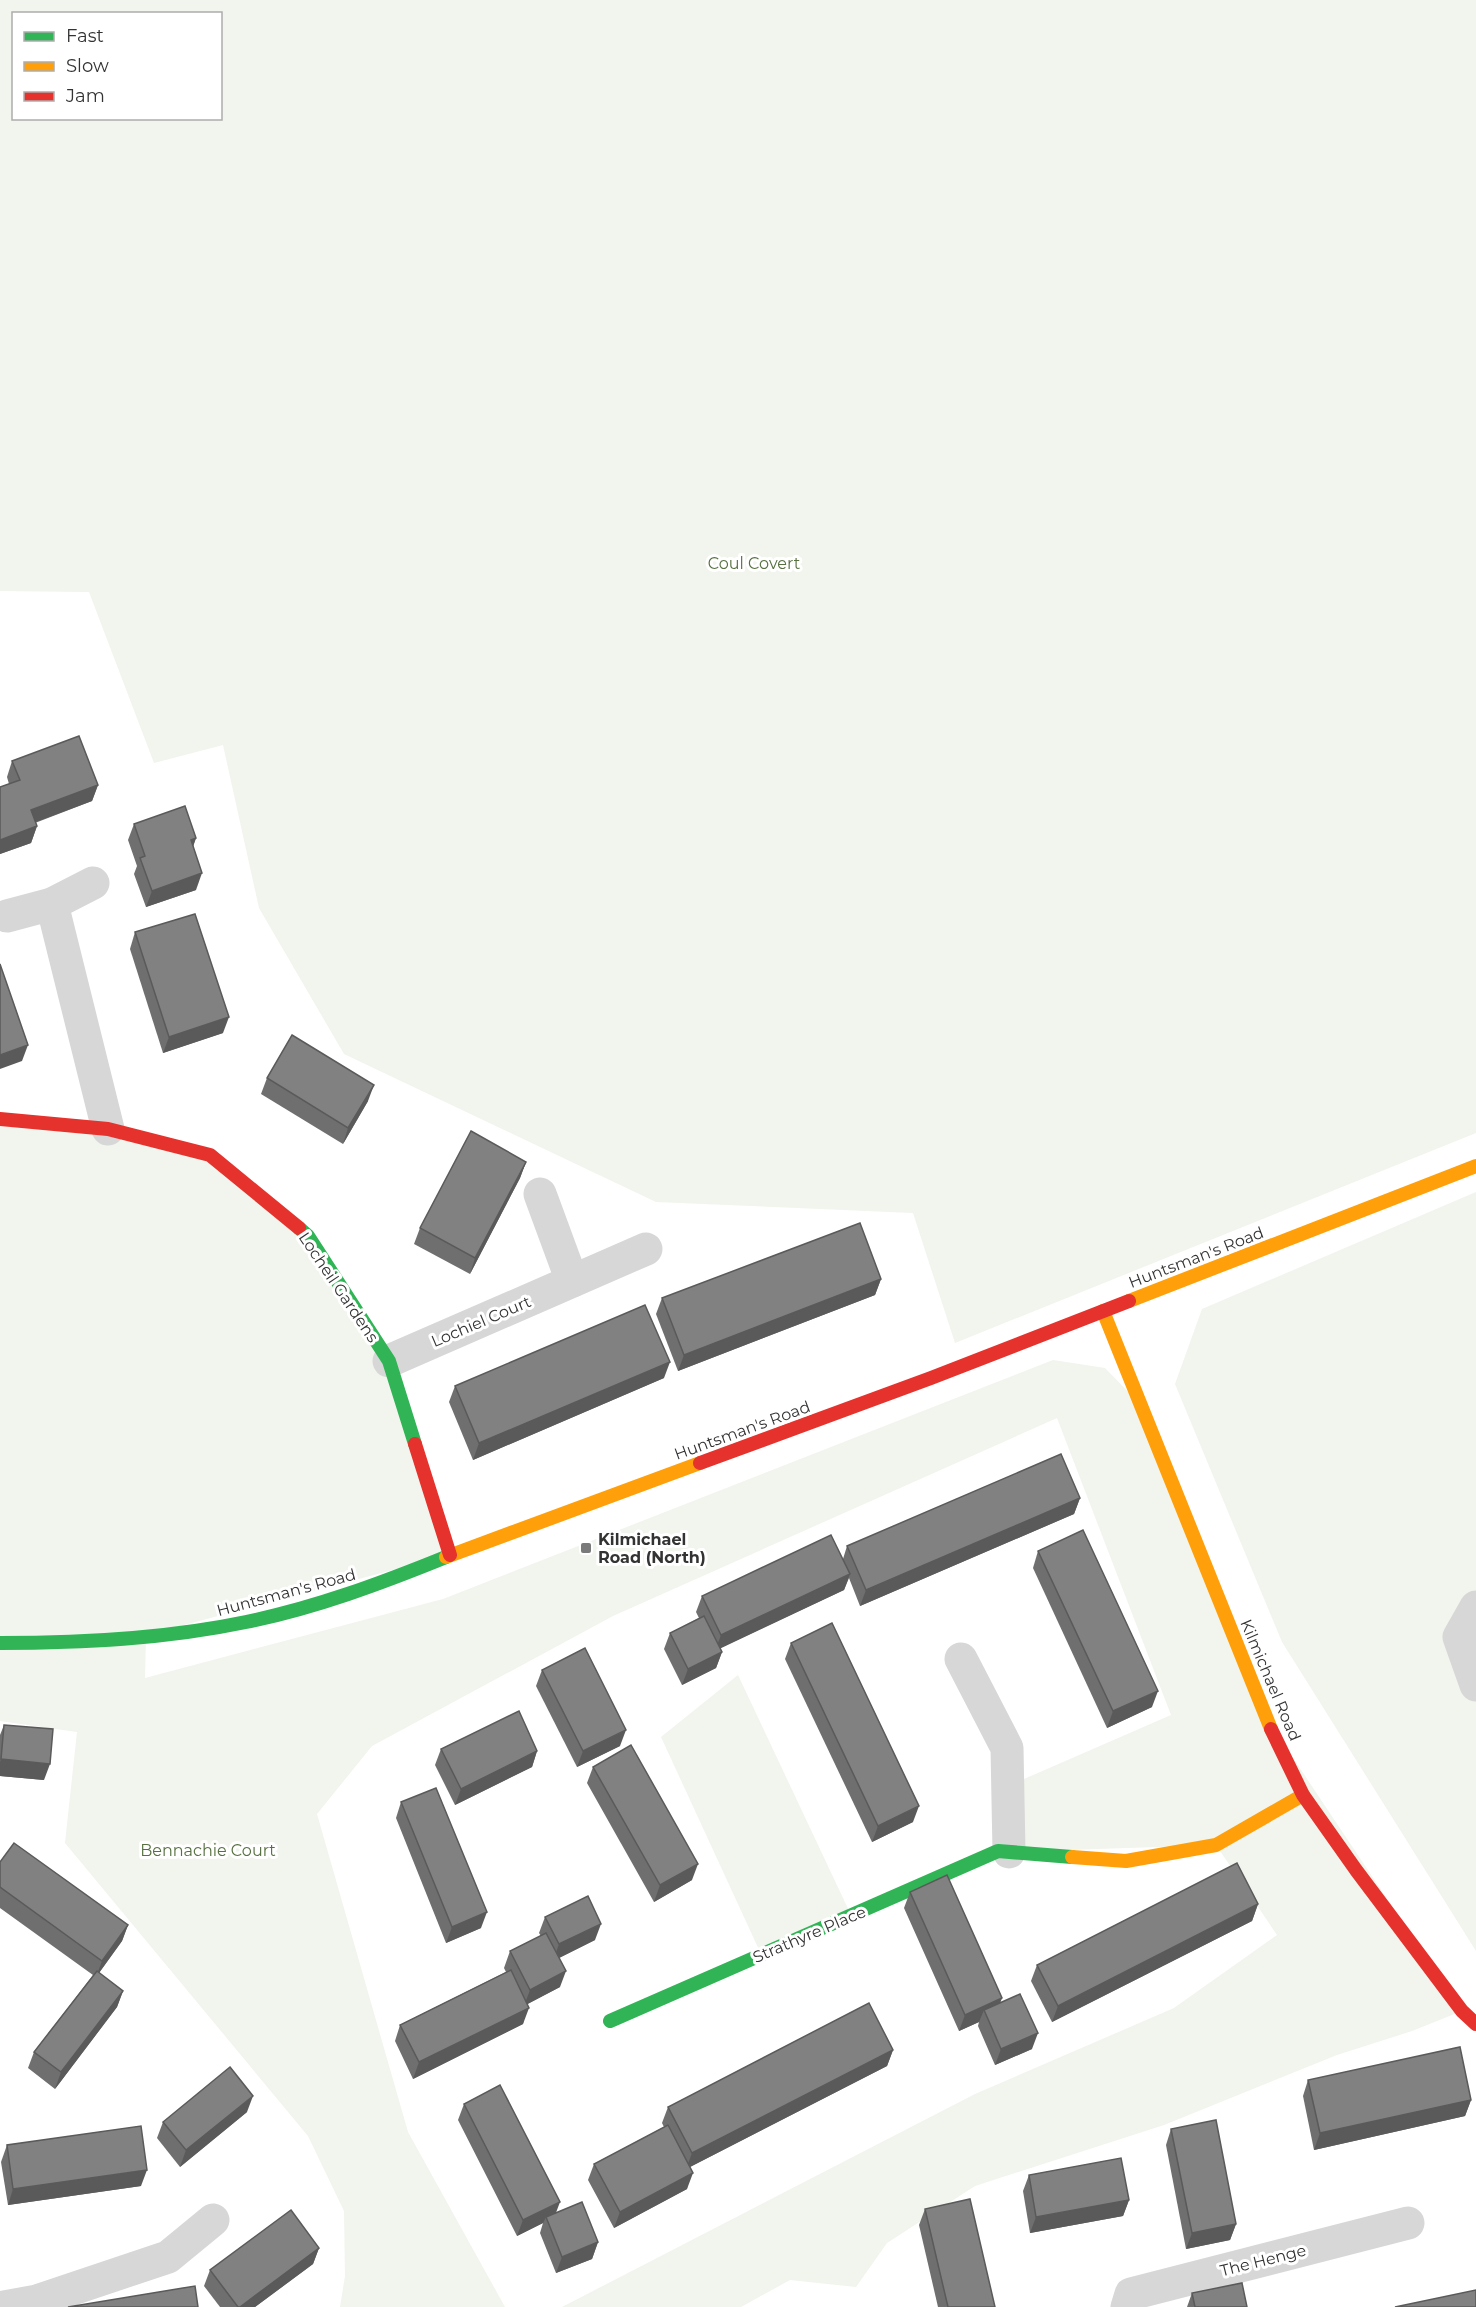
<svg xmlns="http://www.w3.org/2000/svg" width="1476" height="2307" font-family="Montserrat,sans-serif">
  <rect width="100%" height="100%" fill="#fff"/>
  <g fill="#f1f5ed" fill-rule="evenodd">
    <path d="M0,0H1476V1133L955,1343L913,1213L656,1202L344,1054L259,908L223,745L154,763L89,592L0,591ZM14,14H220V118H14Z"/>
    <path d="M0,1119L210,1155L308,1236L389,1361L450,1555L146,1635L145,1678L443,1599L1053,1360L1105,1368L1141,1405L1267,1719L1462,2011L1412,2031L1337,2055L1164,2125L975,2186L887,2243L856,2287L790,2280L741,2307H562L975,2094L1174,2008L1277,1935L1216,1845L1009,1852L1008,1786L1171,1715L1057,1418L613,1616L372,1746L317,1814L408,2132L505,2307H340L345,2276L344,2211L308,2136L65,1843L77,1732L0,1721Z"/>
    <path d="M1476,1192V1951L1282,1642L1175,1384L1202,1309Z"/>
    <path d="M738,1675L851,1915L761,1954L661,1737Z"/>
  </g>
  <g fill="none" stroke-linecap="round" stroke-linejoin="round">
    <g stroke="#d7d7d7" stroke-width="33">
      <path d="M52,904L108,1129"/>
      <path d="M7,916L52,904L93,883"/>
      <path d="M540,1194L572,1281"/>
      <path d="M389,1361L646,1249"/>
      <path d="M1476,1607L1459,1637L1476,1685"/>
      <path d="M961,1659L1007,1748L1009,1852"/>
      <path d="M4,2307L37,2301L168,2257L213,2220"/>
      <path d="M1127,2307L1131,2294L1408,2223"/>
    </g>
    <g stroke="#30b455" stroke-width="14">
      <path d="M299,1228L308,1236L389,1361L415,1444"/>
      <path d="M0,1643C82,1643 165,1639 246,1622C315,1608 382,1583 446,1557"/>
      <path d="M610,2021L998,1851L1072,1857"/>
    </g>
    <g stroke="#ff9f0a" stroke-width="14">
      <path d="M1129,1301L1476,1166"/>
      <path d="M1103,1311L1271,1729"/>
      <path d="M446,1557L700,1463"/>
      <path d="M1072,1857L1126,1861L1216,1845L1303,1795"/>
    </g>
    <g stroke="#e5322d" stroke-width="14">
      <path d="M0,1119L108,1129L210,1155L299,1228"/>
      <path d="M415,1444L450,1555"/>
      <path d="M700,1463L931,1378L1129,1301"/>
      <path d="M1271,1729L1303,1795L1356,1870L1462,2011L1476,2024"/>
    </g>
  </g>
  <g fill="#6f6f6f">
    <path d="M12,761L98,785L92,801L35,823L37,826L31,843L0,854V787L9,784L7,777Z"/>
    <path d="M134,824L196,838L193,847L196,890L146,907L134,874L137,866L128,840Z"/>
    <path d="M135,932L223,1033L163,1053L130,949Z"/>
    <path d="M267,1078L368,1101L343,1144L261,1094Z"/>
    <path d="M526,1162L520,1178L470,1274L414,1244L420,1228Z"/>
    <path d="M881,1279L875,1295L678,1371L656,1314L662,1298Z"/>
    <path d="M664,1378L473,1460L449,1402L455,1386Z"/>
    <path d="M1080,1498L1074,1514L860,1606L849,1578L844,1590L720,1648L722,1652L716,1668L682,1685L664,1649L670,1633L699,1618L696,1612L702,1596L843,1559L847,1546Z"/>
    <path d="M1038,1551L1152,1707L1107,1728L1033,1568Z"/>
    <path d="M791,1643L913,1822L872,1842L785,1659Z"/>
    <path d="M542,1670L620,1746L577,1767L536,1686Z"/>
    <path d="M4,1725L44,1780L0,1776V1735Z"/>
    <path d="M441,1749L537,1751L532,1767L455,1805L435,1765Z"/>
    <path d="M593,1767L692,1880L654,1902L587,1783Z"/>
    <path d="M401,1802L481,1928L446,1943L396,1818Z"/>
    <path d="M0,1862L128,1925L122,1941L99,1973L123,1991L117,2007L55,2089L28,2068L34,2052L93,1975L0,1908Z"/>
    <path d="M910,1892L1002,1998L1000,2002L1032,2049L995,2065L978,2026L979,2022L959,2031L904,1908Z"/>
    <path d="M1258,1904L1252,1921L1052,2022L1031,1981L1037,1965Z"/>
    <path d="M545,1917L595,1940L559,1958L560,1987L527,2004L523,2024L413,2079L395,2041L400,2025L506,1972L504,1968L510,1951L541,1936L539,1933Z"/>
    <path d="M893,2050L887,2066L690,2167L687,2189L614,2228L588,2180L594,2164L664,2127L662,2123L668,2107Z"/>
    <path d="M1308,2080L1471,2100L1465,2116L1314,2150L1303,2096Z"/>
    <path d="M464,2104L555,2213L598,2242L592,2259L556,2273L540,2233L543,2223L517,2236L458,2120Z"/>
    <path d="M247,2112L180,2167L157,2138L163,2122Z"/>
    <path d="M1171,2129L1236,2224L1230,2240L1186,2249L1166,2145Z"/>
    <path d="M7,2145L141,2186L8,2205L1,2162Z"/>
    <path d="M1029,2175L1129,2200L1123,2216L1030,2233L1023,2191Z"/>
    <path d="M925,2209L995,2307H938L919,2225Z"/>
    <path d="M319,2248L313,2264L255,2307H220L204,2286L210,2270Z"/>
    <path d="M1192,2293L1247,2307H1187Z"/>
  </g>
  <g fill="#5a5a5a">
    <path d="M98,785L92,801L25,826L31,810Z"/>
    <path d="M37,826L31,843L0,854V840Z"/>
    <path d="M196,838L190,854L191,840Z"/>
    <path d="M202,873L196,890L146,907L152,891Z"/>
    <path d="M229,1017L223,1033L163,1053L169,1037Z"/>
    <path d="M28,1045L22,1061L0,1069V1055Z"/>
    <path d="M374,1085L368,1101L343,1144L348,1128Z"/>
    <path d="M526,1162L520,1178L470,1274L475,1258Z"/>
    <path d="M881,1279L875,1295L678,1371L684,1355Z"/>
    <path d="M670,1362L664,1378L473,1460L479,1443Z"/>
    <path d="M1080,1498L1074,1514L860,1606L866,1590Z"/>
    <path d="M850,1574L844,1590L715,1651L721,1635Z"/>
    <path d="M722,1652L716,1668L682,1685L688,1669Z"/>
    <path d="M1158,1691L1152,1707L1107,1728L1113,1711Z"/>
    <path d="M626,1730L620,1746L577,1767L583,1751Z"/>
    <path d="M537,1751L532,1767L455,1805L461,1789Z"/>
    <path d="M1,1759L50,1764L44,1780L0,1776V1762Z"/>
    <path d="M919,1806L913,1822L872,1842L878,1826Z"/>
    <path d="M698,1864L692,1880L654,1902L660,1885Z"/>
    <path d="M1258,1904L1252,1921L1052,2022L1058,2006Z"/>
    <path d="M487,1912L481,1928L446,1943L452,1927Z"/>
    <path d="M601,1924L595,1940L553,1961L559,1944Z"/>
    <path d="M128,1925L122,1941L96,1977L102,1961Z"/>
    <path d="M566,1971L560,1987L524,2006L530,1990Z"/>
    <path d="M123,1991L117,2007L55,2089L61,2072Z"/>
    <path d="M1002,1998L996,2014L984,2010L979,2022L959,2031L965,2015Z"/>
    <path d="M529,2008L523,2024L413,2079L419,2062Z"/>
    <path d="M1038,2033L1032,2049L995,2065L1001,2049Z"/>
    <path d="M893,2050L887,2066L686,2169L692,2153Z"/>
    <path d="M253,2096L247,2112L180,2167L186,2150Z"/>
    <path d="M1471,2100L1465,2116L1314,2150L1320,2133Z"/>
    <path d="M147,2170L141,2186L8,2205L13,2189Z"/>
    <path d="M693,2173L687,2189L614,2228L620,2212Z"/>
    <path d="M1129,2200L1123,2216L1030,2233L1036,2217Z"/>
    <path d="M560,2202L554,2218L546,2217L543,2223L517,2236L523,2220Z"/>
    <path d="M1236,2224L1230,2240L1186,2249L1192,2233Z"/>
    <path d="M598,2242L592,2259L556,2273L562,2257Z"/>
    <path d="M319,2248L313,2264L255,2307H240Z"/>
  </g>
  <g fill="#818181" stroke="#5a5a5a" stroke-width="1.5">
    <path d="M79,736L98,785L31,810L37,826L0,840V787L20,780L12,761Z"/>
    <path d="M185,806L196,838L191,840L202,873L152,891L140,858L145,856L134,824Z"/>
    <path d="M195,914L229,1017L169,1037L135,932Z"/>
    <path d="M0,964L28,1045L0,1055Z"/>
    <path d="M292,1035L374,1085L348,1128L267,1078Z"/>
    <path d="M471,1131L526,1162L475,1258L420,1228Z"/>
    <path d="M860,1223L881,1279L684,1355L662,1298Z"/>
    <path d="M645,1305L670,1362L479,1443L455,1386Z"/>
    <path d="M1061,1454L1080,1498L866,1590L847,1546Z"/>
    <path d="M1083,1530L1158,1691L1113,1711L1038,1551Z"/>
    <path d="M831,1535L850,1574L721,1635L702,1596Z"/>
    <path d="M704,1616L722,1652L688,1669L670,1633Z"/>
    <path d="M832,1623L919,1806L878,1826L791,1643Z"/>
    <path d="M585,1648L626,1730L583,1751L542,1670Z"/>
    <path d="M519,1711L537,1751L461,1789L441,1749Z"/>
    <path d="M4,1725L53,1729L50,1764L1,1759Z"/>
    <path d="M631,1745L698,1864L660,1885L593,1767Z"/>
    <path d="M436,1788L487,1912L452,1927L401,1802Z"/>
    <path d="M14,1843L128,1925L102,1961L0,1887V1862Z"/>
    <path d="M1237,1863L1258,1904L1058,2006L1037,1965Z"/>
    <path d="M947,1875L1002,1998L965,2015L910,1892Z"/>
    <path d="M588,1896L601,1924L559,1944L545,1917Z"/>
    <path d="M546,1933L566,1971L530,1990L510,1951Z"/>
    <path d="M511,1970L529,2008L419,2062L400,2025Z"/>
    <path d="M97,1971L123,1991L61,2072L34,2052Z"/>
    <path d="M1020,1994L1038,2033L1001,2049L984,2010Z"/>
    <path d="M869,2003L893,2050L692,2153L668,2107Z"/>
    <path d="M1460,2047L1471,2100L1320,2133L1308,2080Z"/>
    <path d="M230,2067L253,2096L186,2150L163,2122Z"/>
    <path d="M500,2085L560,2202L523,2220L464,2104Z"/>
    <path d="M1216,2120L1236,2224L1192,2233L1171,2129Z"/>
    <path d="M668,2125L693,2173L620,2212L594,2164Z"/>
    <path d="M141,2126L147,2170L13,2189L7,2145Z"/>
    <path d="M1121,2158L1129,2200L1036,2217L1029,2175Z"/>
    <path d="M970,2199L995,2307H948L925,2209Z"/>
    <path d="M582,2202L598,2242L562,2257L546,2217Z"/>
    <path d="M291,2210L319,2248L240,2307H238L210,2270Z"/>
    <path d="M1242,2283L1247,2307H1195L1192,2293Z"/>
    <path d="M195,2286L198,2307H68Z"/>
    <path d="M1476,2290V2307H1395Z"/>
  </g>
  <rect fill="#7a7a7a" stroke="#fff" stroke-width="2" x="580" y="1542" width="12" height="12" rx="3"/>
  <g text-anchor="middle" stroke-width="6" stroke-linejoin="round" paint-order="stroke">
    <g font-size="16" fill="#56703f" stroke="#fff">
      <text x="754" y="569">Coul Covert</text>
      <text x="208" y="1856">Bennachie Court</text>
    </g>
    <g font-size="16" fill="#333" stroke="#fff">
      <text transform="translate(1196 1257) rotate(-21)" y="6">Huntsman's Road</text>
      <text transform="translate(339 1287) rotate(56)" y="6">Locheil Gardens</text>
      <text transform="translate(481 1321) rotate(-23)" y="6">Lochiel Court</text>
      <text transform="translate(742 1430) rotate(-20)" y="6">Huntsman's Road</text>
      <text transform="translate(286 1592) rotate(-15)" y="6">Huntsman's Road</text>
      <text transform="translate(1271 1680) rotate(67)" y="6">Kilmichael Road</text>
      <text transform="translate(809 1934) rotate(-23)" y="6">Strathyre Place</text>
      <text transform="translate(1263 2260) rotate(-14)" y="6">The Henge</text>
    </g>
    <g font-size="16" font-weight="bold" fill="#333" stroke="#fff" text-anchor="start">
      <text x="598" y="1545">Kilmichael<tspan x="598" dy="18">Road (North)</tspan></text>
    </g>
  </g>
  <rect x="12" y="12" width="210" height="108" fill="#ffffff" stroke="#adadad" stroke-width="1.5"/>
  <rect x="24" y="32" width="30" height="9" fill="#30b455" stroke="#adadad" stroke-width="1.5"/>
  <text x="66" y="42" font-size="18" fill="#333333">Fast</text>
  <rect x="24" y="62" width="30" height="9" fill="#ff9f0a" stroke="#adadad" stroke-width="1.5"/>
  <text x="66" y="72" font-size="18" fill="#333333">Slow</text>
  <rect x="24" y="92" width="30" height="9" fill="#e5322d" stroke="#adadad" stroke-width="1.5"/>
  <text x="66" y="102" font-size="18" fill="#333333">Jam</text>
</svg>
